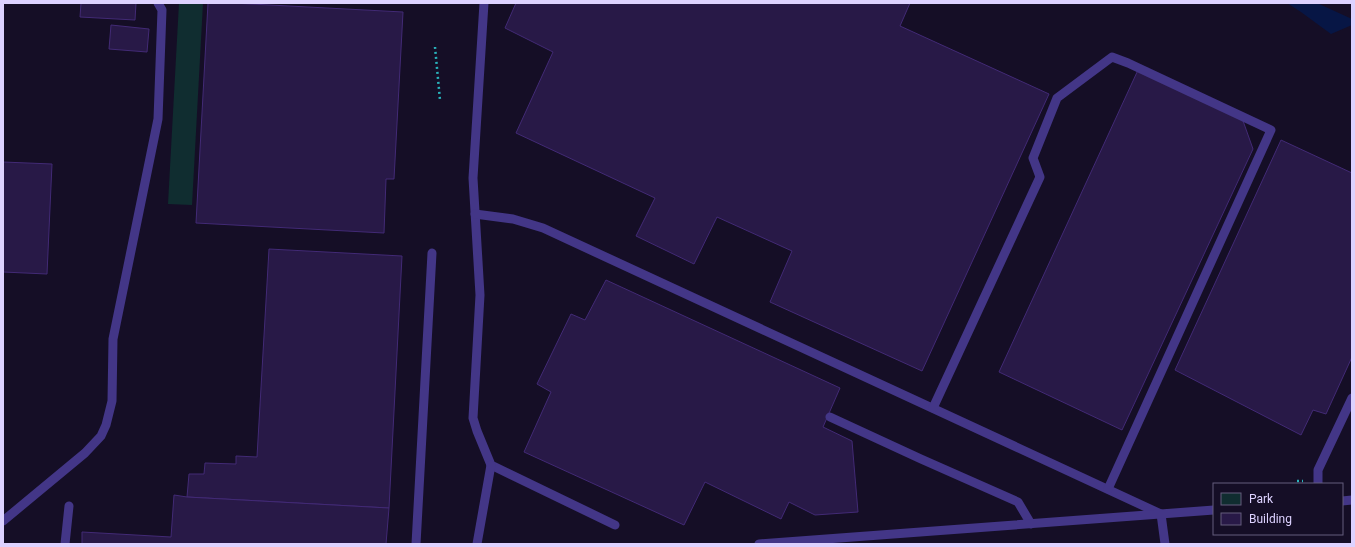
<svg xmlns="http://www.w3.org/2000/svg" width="1355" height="547" font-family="Roboto,sans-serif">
  <rect width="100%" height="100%" fill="#150e26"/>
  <path fill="#102d30" d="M179,3H203L192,205L168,204Z"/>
  <path fill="#071645" d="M1287,3H1317L1352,19V25L1331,34L1301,12Z"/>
  <g fill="#281947" stroke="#422a75">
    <path d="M81,3H136L135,20L80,17Z"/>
    <path d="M208,3H232L403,12L394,179H386L384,233L196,223Z"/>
    <path d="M516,3H910L900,26L1049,94L922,371L770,302L792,251L717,217L694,264L636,236L655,198L516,133L553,52L505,28Z"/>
    <path d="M111,25L149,29L147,52L109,49Z"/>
    <path d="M1138,70L1242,118L1253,149L1122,430L999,372Z"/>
    <path d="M1281,140L1352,173V357L1326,414L1313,410L1301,435L1175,370Z"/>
    <path d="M3,162L52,164L47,274L3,272Z"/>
    <path d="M269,249L402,256L389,508L187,497L189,474H204L205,463L236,464V456L257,457Z"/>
    <path d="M606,280L840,388L823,427L852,441L858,512L815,515L789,502L781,519L705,482L684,525L524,452L551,392L537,384L571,314L585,320Z"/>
    <path d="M174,495L187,497L389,508L386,544H82V532L171,537Z"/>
  </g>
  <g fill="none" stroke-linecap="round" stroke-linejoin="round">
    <g stroke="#29b3bc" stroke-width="2.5" stroke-dasharray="2 3" stroke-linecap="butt">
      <path d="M435,47L440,100"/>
      <path d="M1297,481H1303"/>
    </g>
    <g stroke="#433687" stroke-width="9">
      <path d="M484,3L473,178L480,295L473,418L477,431L491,465L615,525"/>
      <path d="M475,214L513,219L543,228L1161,514L1165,544"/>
      <path d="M933,408L1040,177L1033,158L1057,98L1112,57L1128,63L1271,130L1108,489"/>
      <path d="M830,417L921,459L1018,502L1031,524"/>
      <path d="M1318,484V470L1352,398"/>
      <path d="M1342,501L1352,500"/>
      <path d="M3,521L85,453L101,436L106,425L112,401L113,339L158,119L162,10L158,3"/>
      <path d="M65,544L69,506"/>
      <path d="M416,544L432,253"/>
      <path d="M477,544L491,465"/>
      <path d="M759,544L1214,510"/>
    </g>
  </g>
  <rect width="1355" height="547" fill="none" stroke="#ddd2ff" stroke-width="8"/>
  <rect x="1213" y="483" width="130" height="52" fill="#150e26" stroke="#655c7d"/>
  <rect x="1221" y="493" width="20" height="12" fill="#102d30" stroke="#655c7d"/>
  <text x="1249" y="503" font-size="12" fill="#ddd2ff">Park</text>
  <rect x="1221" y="513" width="20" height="12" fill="#281947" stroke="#655c7d"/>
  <text x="1249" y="523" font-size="12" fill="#ddd2ff">Building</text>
</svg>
